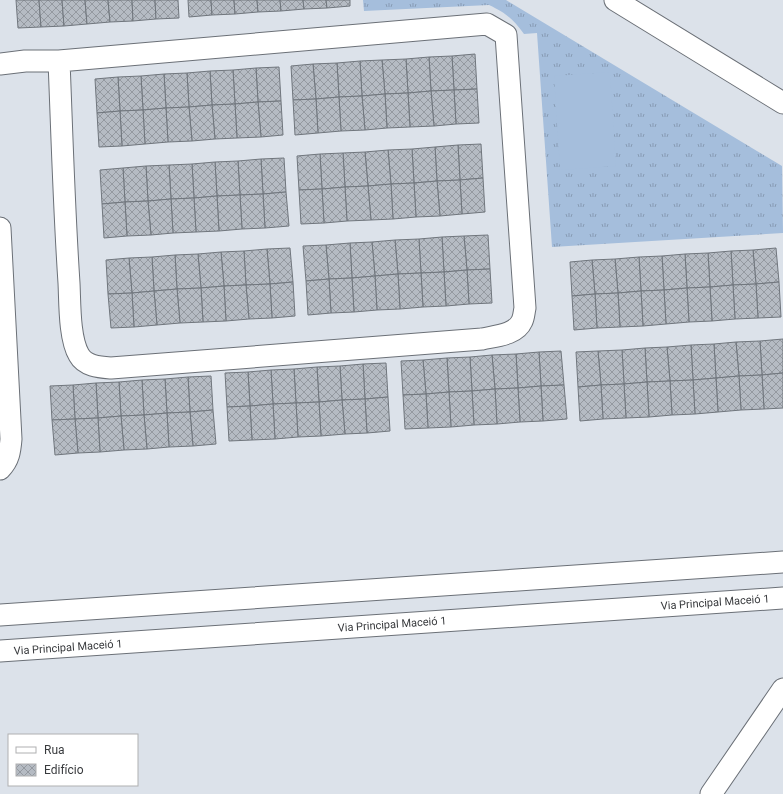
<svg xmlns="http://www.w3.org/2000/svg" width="783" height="794" font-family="Roboto,sans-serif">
  <defs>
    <pattern id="grass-tufts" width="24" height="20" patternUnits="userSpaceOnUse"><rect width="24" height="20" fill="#a5bedc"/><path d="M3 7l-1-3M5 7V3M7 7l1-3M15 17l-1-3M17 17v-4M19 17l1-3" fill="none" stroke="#879bb4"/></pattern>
    <pattern id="building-cross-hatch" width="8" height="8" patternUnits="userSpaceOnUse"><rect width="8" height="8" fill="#b5bbc3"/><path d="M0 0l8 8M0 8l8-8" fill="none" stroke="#9499a0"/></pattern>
  </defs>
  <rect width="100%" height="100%" fill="#dce2ea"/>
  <path fill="url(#grass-tufts)" d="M363,0H506L782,166L783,233L552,247L537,33L524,34C513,19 506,13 489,5L364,11Z"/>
  <path fill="#a5bedc" d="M610,72L616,166L560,170L554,76Z"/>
  <g fill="url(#building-cross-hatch)" stroke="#70767d">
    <path d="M16,0H39L41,27L18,28Z"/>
    <path d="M39,0H62L64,26L41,27Z"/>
    <path d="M62,0H85L87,24L64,26Z"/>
    <path d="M85,0H108L110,22L87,24Z"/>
    <path d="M108,0H132L133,21L110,22Z"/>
    <path d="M132,0H155L156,19L133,21Z"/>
    <path d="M155,0H178L179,18L156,19Z"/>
    <path d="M188,0H211L212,15L189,17Z"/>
    <path d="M211,0H234L235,14L212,15Z"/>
    <path d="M234,0H257L258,12L235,14Z"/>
    <path d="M257,0H280L281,11L258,12Z"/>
    <path d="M280,0H303L304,9L281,11Z"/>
    <path d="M303,0H326L327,8L304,9Z"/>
    <path d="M326,0H350V6L327,8Z"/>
    <path d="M475,54L477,89L454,90L452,56Z"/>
    <path d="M452,56L454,90L431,91L429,57Z"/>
    <path d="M429,57L431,91L408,93L406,59Z"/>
    <path d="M406,59L408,93L385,94L382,60Z"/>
    <path d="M382,60L385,94L362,96L360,61Z"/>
    <path d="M360,61L362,96L339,97L337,63Z"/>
    <path d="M337,63L339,97L316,99L313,64Z"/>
    <path d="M313,64L316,99L293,100L291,66Z"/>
    <path d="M279,67L281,101L258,102L256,68Z"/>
    <path d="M256,68L258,102L235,104L233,70Z"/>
    <path d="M233,70L235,104L212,105L210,71Z"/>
    <path d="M210,71L212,105L189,107L187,73Z"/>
    <path d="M187,73L189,107L166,108L164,74Z"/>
    <path d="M164,74L166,108L143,110L141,76Z"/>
    <path d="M141,76L143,110L120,111L118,77Z"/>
    <path d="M118,77L120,111L97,113L95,79Z"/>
    <path d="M477,89L479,123L456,124L454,90Z"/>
    <path d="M454,90L456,124L434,126L431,91Z"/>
    <path d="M431,91L434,126L410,127L408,93Z"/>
    <path d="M408,93L410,127L387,128L385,94Z"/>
    <path d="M385,94L387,128L365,130L362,96Z"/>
    <path d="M362,96L365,130L341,131L339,97Z"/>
    <path d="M339,97L341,131L318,133L316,99Z"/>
    <path d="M316,99L318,133L295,135L293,100Z"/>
    <path d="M281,101L283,135L261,137L258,102Z"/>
    <path d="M258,102L261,137L237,138L235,104Z"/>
    <path d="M235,104L237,138L215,139L212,105Z"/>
    <path d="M212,105L215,139L192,141L189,107Z"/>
    <path d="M189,107L192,141L168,142L166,108Z"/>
    <path d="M166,108L168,142L145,144L143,110Z"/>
    <path d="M143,110L145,144L122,146L120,111Z"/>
    <path d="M120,111L122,146L99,147L97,113Z"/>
    <path d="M481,144L483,178L460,180L458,145Z"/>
    <path d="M458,145L460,180L437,181L435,147Z"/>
    <path d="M435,147L437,181L414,183L412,149Z"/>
    <path d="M412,149L414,183L391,184L388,150Z"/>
    <path d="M388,150L391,184L368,186L365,152Z"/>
    <path d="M365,152L368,186L345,187L343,153Z"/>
    <path d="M343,153L345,187L322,189L320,154Z"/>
    <path d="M320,154L322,189L299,190L297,156Z"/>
    <path d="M284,158L286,192L263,194L261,159Z"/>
    <path d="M261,159L263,194L240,195L238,161Z"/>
    <path d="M238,161L240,195L217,196L215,162Z"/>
    <path d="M215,162L217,196L194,198L192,164Z"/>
    <path d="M192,164L194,198L171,199L169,165Z"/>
    <path d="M169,165L171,199L148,201L146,166Z"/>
    <path d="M146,166L148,201L125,202L123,168Z"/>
    <path d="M123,168L125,202L102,204L100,170Z"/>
    <path d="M483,178L485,212L462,214L460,180Z"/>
    <path d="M460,180L462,214L440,216L437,181Z"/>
    <path d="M437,181L440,216L416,217L414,183Z"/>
    <path d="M414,183L416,217L393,219L391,184Z"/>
    <path d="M391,184L393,219L371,220L368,186Z"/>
    <path d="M368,186L371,220L347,221L345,187Z"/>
    <path d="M345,187L347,221L324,223L322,189Z"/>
    <path d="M322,189L324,223L301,224L299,190Z"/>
    <path d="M286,192L289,226L265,228L263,194Z"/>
    <path d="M263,194L265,228L242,229L240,195Z"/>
    <path d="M240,195L242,229L219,231L217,196Z"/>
    <path d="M217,196L219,231L196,232L194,198Z"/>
    <path d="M194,198L196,232L173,233L171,199Z"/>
    <path d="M171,199L173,233L151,235L148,201Z"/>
    <path d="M148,201L151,235L127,236L125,202Z"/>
    <path d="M125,202L127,236L104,238L102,204Z"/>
    <path d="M488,235L490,269L467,270L464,236Z"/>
    <path d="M464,236L467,270L444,272L442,237Z"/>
    <path d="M442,237L444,272L421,273L419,239Z"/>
    <path d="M419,239L421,273L398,274L395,240Z"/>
    <path d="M395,240L398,274L375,276L372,242Z"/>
    <path d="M372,242L375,276L352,278L350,243Z"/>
    <path d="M350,243L352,278L329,279L326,245Z"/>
    <path d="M326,245L329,279L306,281L303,246Z"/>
    <path d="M290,248L293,282L270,284L267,249Z"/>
    <path d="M776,248L779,282L756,284L753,250Z"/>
    <path d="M267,249L270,284L246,285L244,251Z"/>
    <path d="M753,250L756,284L733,285L731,251Z"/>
    <path d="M244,251L246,285L224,286L221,252Z"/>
    <path d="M731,251L733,285L710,287L708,253Z"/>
    <path d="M221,252L224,286L201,288L198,254Z"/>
    <path d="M708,253L710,287L687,288L685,254Z"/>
    <path d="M198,254L201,288L177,289L175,255Z"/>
    <path d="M685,254L687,288L664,290L662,256Z"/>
    <path d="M175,255L177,289L154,291L152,257Z"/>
    <path d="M662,256L664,290L641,291L639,257Z"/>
    <path d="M152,257L154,291L132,293L129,258Z"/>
    <path d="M639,257L641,291L618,293L615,259Z"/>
    <path d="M129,258L132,293L108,294L106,260Z"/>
    <path d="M615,259L618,293L595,294L592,260Z"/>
    <path d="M592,260L595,294L572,296L570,262Z"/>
    <path d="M490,269L492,303L469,304L467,270Z"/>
    <path d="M467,270L469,304L446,306L444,272Z"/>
    <path d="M444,272L446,306L423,307L421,273Z"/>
    <path d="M421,273L423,307L400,309L398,274Z"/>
    <path d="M398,274L400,309L377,310L375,276Z"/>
    <path d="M375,276L377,310L354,312L352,278Z"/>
    <path d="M352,278L354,312L331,313L329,279Z"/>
    <path d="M329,279L331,313L308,315L306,281Z"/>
    <path d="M293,282L295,316L272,318L270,284Z"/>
    <path d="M779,282L781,317L758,318L756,284Z"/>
    <path d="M270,284L272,318L249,319L246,285Z"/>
    <path d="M756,284L758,318L735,319L733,285Z"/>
    <path d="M246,285L249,319L226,321L224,286Z"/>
    <path d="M733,285L735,319L712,321L710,287Z"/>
    <path d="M224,286L226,321L203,322L201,288Z"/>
    <path d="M710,287L712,321L689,322L687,288Z"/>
    <path d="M201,288L203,322L180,323L177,289Z"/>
    <path d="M687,288L689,322L666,324L664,290Z"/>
    <path d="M177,289L180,323L157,325L154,291Z"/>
    <path d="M664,290L666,324L643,326L641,291Z"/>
    <path d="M154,291L157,325L134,327L132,293Z"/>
    <path d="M641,291L643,326L620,327L618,293Z"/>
    <path d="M132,293L134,327L111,328L108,294Z"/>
    <path d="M618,293L620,327L597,328L595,294Z"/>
    <path d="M595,294L597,328L574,330L572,296Z"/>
    <path d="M783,339V373L762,375L760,341Z"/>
    <path d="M760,341L762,375L739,376L736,342Z"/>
    <path d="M736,342L739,376L716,378L714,344Z"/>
    <path d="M714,344L716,378L693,380L691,345Z"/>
    <path d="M691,345L693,380L670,381L667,347Z"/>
    <path d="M667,347L670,381L647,382L645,348Z"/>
    <path d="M645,348L647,382L624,384L622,350Z"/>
    <path d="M622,350L624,384L601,385L598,351Z"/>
    <path d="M561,351L564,385L541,386L539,352Z"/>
    <path d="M598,351L601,385L578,387L576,352Z"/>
    <path d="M539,352L541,386L518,388L516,354Z"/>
    <path d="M516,354L518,388L495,389L492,355Z"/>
    <path d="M492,355L495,389L472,391L470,357Z"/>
    <path d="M470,357L472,391L449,392L447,358Z"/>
    <path d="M447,358L449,392L426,394L423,360Z"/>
    <path d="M423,360L426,394L403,395L401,361Z"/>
    <path d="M386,363L388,397L365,399L363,364Z"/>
    <path d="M363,364L365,399L342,400L340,366Z"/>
    <path d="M340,366L342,400L319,402L317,367Z"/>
    <path d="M317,367L319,402L296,403L294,369Z"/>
    <path d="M294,369L296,403L273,404L271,370Z"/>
    <path d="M271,370L273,404L250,406L248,372Z"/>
    <path d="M248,372L250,406L227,407L225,373Z"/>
    <path d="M783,373V408L764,409L762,375Z"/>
    <path d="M762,375L764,409L741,410L739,376Z"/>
    <path d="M211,376L213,410L190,412L188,377Z"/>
    <path d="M739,376L741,410L718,412L716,378Z"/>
    <path d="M188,377L190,412L167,413L165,379Z"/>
    <path d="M716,378L718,412L695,414L693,380Z"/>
    <path d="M165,379L167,413L144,415L142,380Z"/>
    <path d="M142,380L144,415L121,416L119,382Z"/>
    <path d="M693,380L695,414L672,415L670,381Z"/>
    <path d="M670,381L672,415L649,417L647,382Z"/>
    <path d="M119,382L121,416L98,418L96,383Z"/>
    <path d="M647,382L649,417L626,418L624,384Z"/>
    <path d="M96,383L98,418L75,419L73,385Z"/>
    <path d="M624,384L626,418L603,419L601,385Z"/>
    <path d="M73,385L75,419L52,420L50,386Z"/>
    <path d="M564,385L567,419L543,421L541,386Z"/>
    <path d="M601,385L603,419L580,421L578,387Z"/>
    <path d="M541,386L543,421L520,422L518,388Z"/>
    <path d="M518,388L520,422L497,424L495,389Z"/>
    <path d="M495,389L497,424L474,425L472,391Z"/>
    <path d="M472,391L474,425L451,427L449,392Z"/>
    <path d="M449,392L451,427L428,428L426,394Z"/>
    <path d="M426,394L428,428L405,429L403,395Z"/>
    <path d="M388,397L390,431L367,433L365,399Z"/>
    <path d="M365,399L367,433L345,434L342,400Z"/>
    <path d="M342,400L345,434L321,436L319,402Z"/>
    <path d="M319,402L321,436L298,437L296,403Z"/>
    <path d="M296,403L298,437L275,439L273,404Z"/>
    <path d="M273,404L275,439L252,440L250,406Z"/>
    <path d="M250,406L252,440L229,441L227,407Z"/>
    <path d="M213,410L216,444L193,446L190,412Z"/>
    <path d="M190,412L193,446L169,447L167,413Z"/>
    <path d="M167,413L169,447L147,449L144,415Z"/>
    <path d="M144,415L147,449L124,450L121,416Z"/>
    <path d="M121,416L124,450L100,452L98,418Z"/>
    <path d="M98,418L100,452L78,453L75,419Z"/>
    <path d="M75,419L78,453L55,455L52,420Z"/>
  </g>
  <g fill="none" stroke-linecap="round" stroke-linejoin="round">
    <defs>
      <g id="minor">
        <path d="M615,0L783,103"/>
        <path d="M0,64L25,61H59L487,24L506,35L525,308C524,312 524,317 522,321C516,335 495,336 482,339L111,368C99,367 85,366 79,355C69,338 70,302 69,283C64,209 62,135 59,61"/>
        <path d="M0,228L11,439C10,451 9,460 0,469"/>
        <path d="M0,615L783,562"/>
        <path d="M0,651L783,598"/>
        <path d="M711,794L783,689"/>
      </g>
    </defs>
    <use href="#minor" stroke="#6b7077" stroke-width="23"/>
    <use href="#minor" stroke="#fff" stroke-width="21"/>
  </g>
  <g text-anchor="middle" stroke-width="3" stroke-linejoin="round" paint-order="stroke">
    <g font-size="11" fill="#383a3d" stroke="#fff">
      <text transform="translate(715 602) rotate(-4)" y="4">Via Principal Maceió 1</text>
      <text transform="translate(392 624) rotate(-4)" y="4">Via Principal Maceió 1</text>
      <text transform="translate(68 647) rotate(-4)" y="4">Via Principal Maceió 1</text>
    </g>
  </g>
  <rect x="8" y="734" width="130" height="52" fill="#ffffff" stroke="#afb0b1"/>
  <rect x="16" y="747" width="20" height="6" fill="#ffffff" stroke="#afb0b1"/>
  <text x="44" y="754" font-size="12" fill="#383a3d">Rua</text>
  <rect x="16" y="764" width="20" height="12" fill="url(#building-cross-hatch)" stroke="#afb0b1"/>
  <text x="44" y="774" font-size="12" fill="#383a3d">Edifício</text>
</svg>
